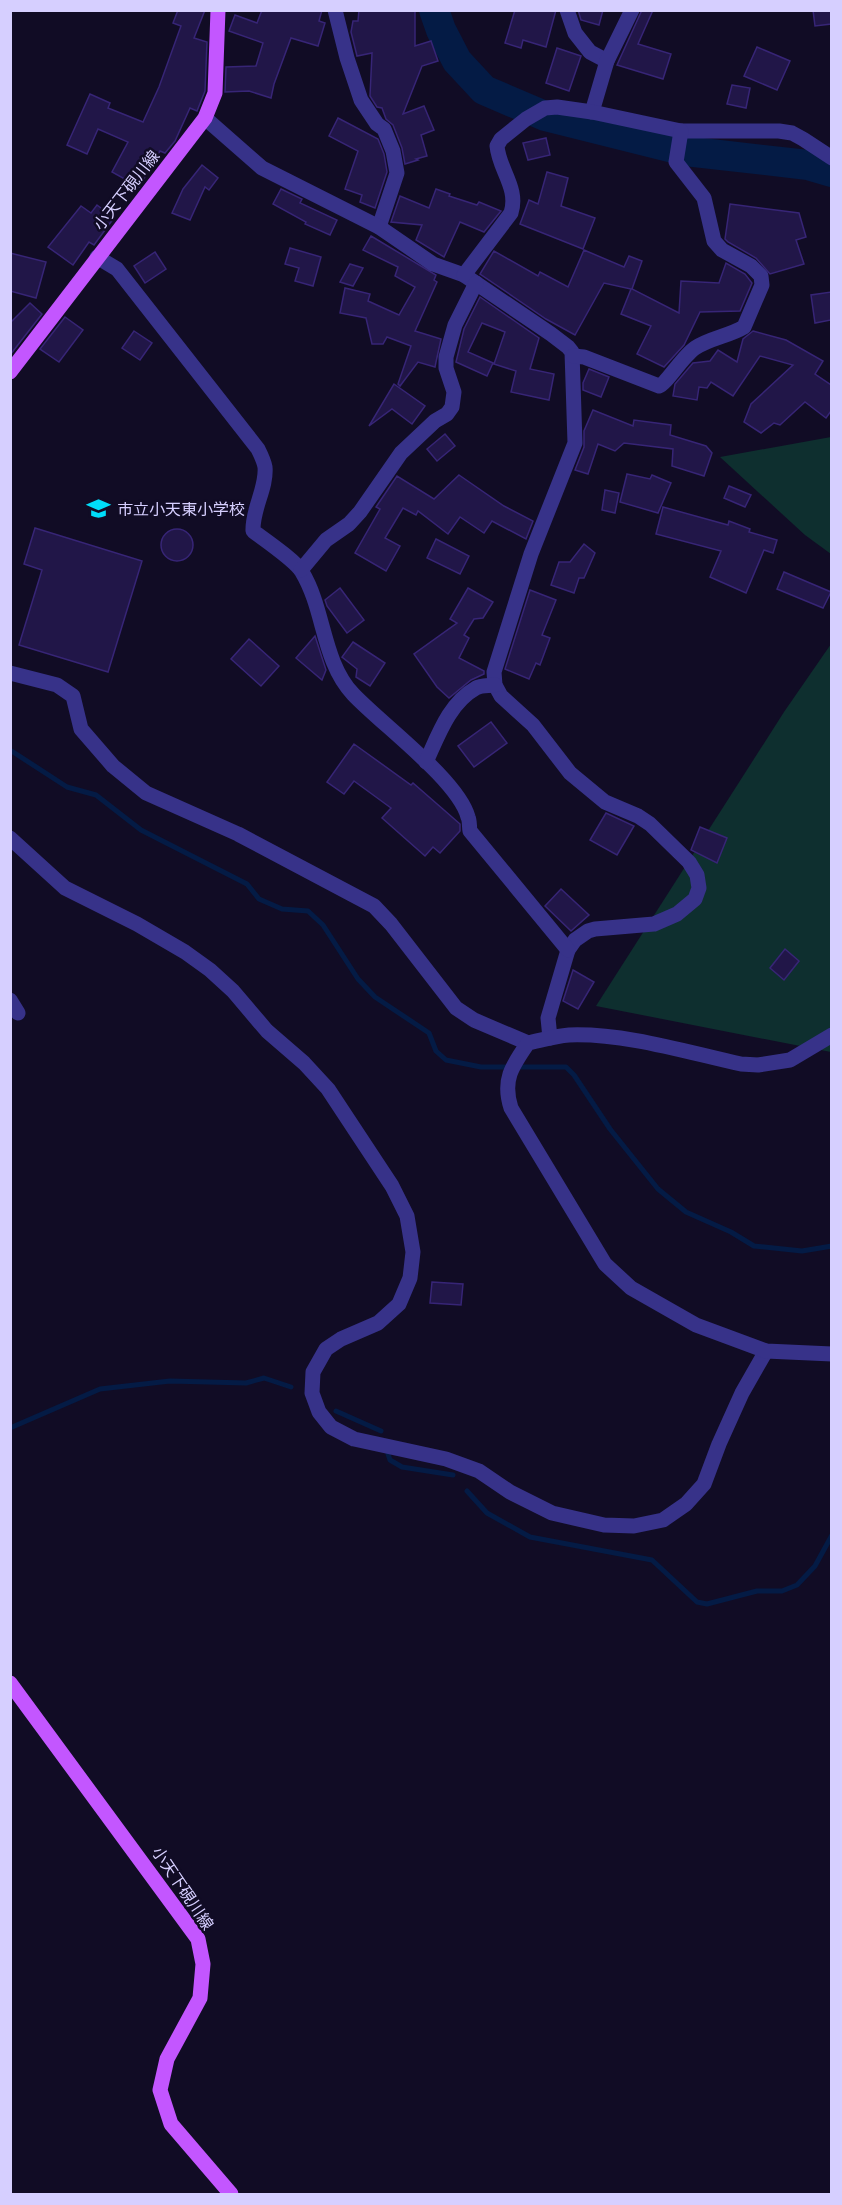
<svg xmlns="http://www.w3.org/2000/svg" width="842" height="2205" font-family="Rubik,'Noto Sans JP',sans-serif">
  <rect width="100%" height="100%" fill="#110c25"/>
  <g fill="#0e2f2f">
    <path d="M831,437H832L831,554L805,535L720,457Z"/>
    <path d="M831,644V1052L596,1006L784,712Z"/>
  </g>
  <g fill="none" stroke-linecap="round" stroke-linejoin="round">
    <g stroke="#041b45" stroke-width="5">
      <path d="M10,750L67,787L96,795L141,830L247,884L259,899L282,909L308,911L323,925L358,979L375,997L429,1033L436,1051L446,1060L481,1067H566L574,1075L610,1129L658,1189L686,1212L731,1232L754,1246L802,1251L832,1246"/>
      <path d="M336,1411L381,1431"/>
      <path d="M10,1428L100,1389L170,1381L246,1383L264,1378L291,1387"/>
      <path d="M388,1454L390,1460L402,1467L453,1475"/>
      <path d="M467,1491L487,1513L530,1537L652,1560L697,1602L707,1604L757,1591H782L797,1585L815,1566L832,1535"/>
    </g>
    <path stroke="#041b45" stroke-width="30" d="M434,10L441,30L457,61L484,90L545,116L685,151L808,165L832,172"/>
  </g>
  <g fill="#211648" stroke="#372576" stroke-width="1.5">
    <path d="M178,10H205L194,38L207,42L205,91L197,111L190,108L175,141L165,153L160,151L139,187L112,172L128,142L98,129L87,154L67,145L90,94L110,103L108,108L143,122L159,87L181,26L173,23Z"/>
    <path d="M262,10H322L319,21L325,23L318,46L291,38L274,84L271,98L249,91L225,92L226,67L256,66L263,43L229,31L235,15L257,23Z"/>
    <path d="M359,10H415V46L431,41L438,61L422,66L403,114L424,106L434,130L421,135L427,156L416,159L418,160L405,164L402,148L393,125L386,119L382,108L377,107L370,96L372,53L357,56L351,32L353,21H358Z"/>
    <path d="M515,10H556L546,47L523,40L521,48L505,43Z"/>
    <path d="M578,10H603L599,25L581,20Z"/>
    <path d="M642,10H653L638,44L671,54L663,79L617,65Z"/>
    <path d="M813,10H831V24L815,26Z"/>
    <path d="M757,47L790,61L777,90L744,76Z"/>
    <path d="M557,48L581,56L569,91L546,83Z"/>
    <path d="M732,85L750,88L746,108L727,104Z"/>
    <path d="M338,118L378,139L384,154L387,172L375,208L360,202L362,195L345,189L358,151L329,136Z"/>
    <path d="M546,138L550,155L528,160L523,143Z"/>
    <path d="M202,165L218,178L209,190L205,187L190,220L172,213L183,189Z"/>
    <path d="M547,172L568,178L561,206L595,218L583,249L520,224L529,200L538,204Z"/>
    <path d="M281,189L302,199L300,203L337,220L330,235L305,224L306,222L273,204Z"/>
    <path d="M436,189L450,194L449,196L477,205L479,202L501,211L484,232L460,222L444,257L416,240L422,225L391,222L400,196L429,208Z"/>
    <path d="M730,204L799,213L806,237L796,240L804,264L770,274L756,258L728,242L725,239Z"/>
    <path d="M97,205L114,218L94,245L89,242L73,265L48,247L81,206L91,213Z"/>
    <path d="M371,236L436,275L434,280L437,282L415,331L441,339L436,362L435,367L418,362L400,386L398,384L411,346L387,337L383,344H372L366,318L340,313L345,288L370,294L368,301L399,315L415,287L395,276L398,267L363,250Z"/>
    <path d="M290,248L321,257L313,286L295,281L299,268L285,264Z"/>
    <path d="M584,250L624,267L629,256L642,261L632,289L679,313L681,281L719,283L726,263L745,274L752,283L740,311L700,312L684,345L664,367L637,354L651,326L621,314L631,289L604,283L575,335L546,319L480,274L494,251L538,276L540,272L568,287Z"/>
    <path d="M155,252L166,269L145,283L134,266Z"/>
    <path d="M10,253L46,262L36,298L10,291Z"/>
    <path d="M350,264L363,268L353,286L340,282Z"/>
    <path d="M831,292V320L815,323L811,295Z"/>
    <path d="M480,297L539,338L530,369L554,374L549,400L511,392L516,371L494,364L505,332L482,323L468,352L493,363L487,376L456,362L464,329Z"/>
    <path d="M30,303L42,314L10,355V323Z"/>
    <path d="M65,317L83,330L59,362L40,349Z"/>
    <path d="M134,331L152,343L140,360L122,348Z"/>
    <path d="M753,331L786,340L823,361L815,374L831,385V411L826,418L805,402L780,425L774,423L761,433L744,422L751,404L793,365L760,356L733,396L711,382L707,388L699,387L697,400L673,396L675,384L693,363L710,361L718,350L737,362L743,339Z"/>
    <path d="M589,369L609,377L601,397L583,390V383Z"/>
    <path d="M394,384L425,406L412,424L392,409L369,426Z"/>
    <path d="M593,410L633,426L634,420L671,425L670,435L706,446L712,453L704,476L672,466L673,449L624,443L615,451L598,444L588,474L575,470L584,447V431Z"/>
    <path d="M445,434L455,446L437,461L427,449Z"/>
    <path d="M627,474L650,479L652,475L671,483L658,513L620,502Z"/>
    <path d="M459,475L504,506L533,521L526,539L492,521L484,533L460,517L448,534L418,511L416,515L403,508L385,538L400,546L386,571L355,553L380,509L376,507L397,476L434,499Z"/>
    <path d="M729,486L751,495L745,507L724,498Z"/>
    <path d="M605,490L619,493L615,513L602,510Z"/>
    <path d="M663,507L728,525L729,521L750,529L749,532L777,540L773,553L764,550L746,593L710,577L721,551L656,534Z"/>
    <path d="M35,528L142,561L108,672L19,645L42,570L24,564Z"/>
    <circle cx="177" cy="545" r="16"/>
    <path d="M436,539L469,556L460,574L427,558Z"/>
    <path d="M584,544L595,553L584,578H579L574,593L551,585L559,562H570Z"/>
    <path d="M784,572L831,592L823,608L777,589Z"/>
    <path d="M340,588L364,620L347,633L327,606L325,600Z"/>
    <path d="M468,588L493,602L483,618L474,619L464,635L469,638L459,658L484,671V674L471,680L449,698L437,687L414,654L457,623L450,619Z"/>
    <path d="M530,590L556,600L542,635L550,638L540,665L536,663L529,679L505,669Z"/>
    <path d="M315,636L326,670L322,680L296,658Z"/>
    <path d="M249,639L279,666L261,686L231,659Z"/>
    <path d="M353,642L385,663L370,686L356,677L357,669L342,657Z"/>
    <path d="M491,722L507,743L474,767L458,746Z"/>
    <path d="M354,744L411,785L413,783L460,824V831L440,853L433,847L425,856L382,818L391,808L354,781L344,794L327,782Z"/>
    <path d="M606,813L634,826L617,855L590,840Z"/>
    <path d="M700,827L727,838L717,863L691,850Z"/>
    <path d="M561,889L589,915L571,931L545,906Z"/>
    <path d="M785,949L799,961L784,980L770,968Z"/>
    <path d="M573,970L594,982L578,1009L563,1001Z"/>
    <path d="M432,1282L463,1284L461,1305L430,1303Z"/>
  </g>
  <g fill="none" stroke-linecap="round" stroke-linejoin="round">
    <g stroke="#373289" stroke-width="15">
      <path d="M335,10L347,58L361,100L377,124L384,129L393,151L397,173L379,227"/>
      <path d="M567,10L575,33L590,52L607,61"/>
      <path d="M592,112L607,61L632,10"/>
      <path d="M205,118L262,168L379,227L433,264L464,275L551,334L568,347L572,352L575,443L531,554L494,672L495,685L501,696L533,725L570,773L605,802L638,816L650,824L689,862L697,875L699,888L695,899L677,914L654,924L595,929L588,931L575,940L568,950L548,1018L550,1038"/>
      <path d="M97,257L117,269L258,449C261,455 264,461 265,467C267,488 252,509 253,531C265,540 296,561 302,572C325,610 322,661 353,694C381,724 458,780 468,817C470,821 469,826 470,831L568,950"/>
      <path d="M464,275L511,213C519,188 499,170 497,146L501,139L526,119L545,108L557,107L592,112L681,131H779L792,133L803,139L832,158"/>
      <path d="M573,356L584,357L659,386C666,384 683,356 695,348C710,338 729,336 744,327L762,285L761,276L751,266L722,250L714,241L704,198L676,162L681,131"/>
      <path d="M301,570L326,540L349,524L360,512L401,453L435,421L447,414L452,407L454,392L446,368V357L455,325L476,283"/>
      <path d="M10,673L57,685L73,696L81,729L113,766L146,793L238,834L374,906L391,924L456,1008L474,1020L528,1043"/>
      <path d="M426,762C438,736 449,703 476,688C481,685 489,686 495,685"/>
      <path d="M10,838L65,888L137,924L185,952L210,970L233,991L267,1031L304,1063L328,1089L392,1186L407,1216L413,1252L410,1278L399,1304L378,1323L341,1339L326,1349L313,1372L312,1393L319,1412L331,1427L354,1439L446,1459L479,1471L510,1492L552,1513L604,1525L634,1526L663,1520L686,1504L704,1484L719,1444L742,1393L766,1351"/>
      <path d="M10,1000L18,1013"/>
      <path d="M832,1035L790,1060L758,1065L741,1064C686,1052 626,1033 569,1035C555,1036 542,1040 528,1043C512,1066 502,1080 511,1108L605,1264L631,1288L696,1325L766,1351L832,1354"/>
    </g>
    <g stroke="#c356ff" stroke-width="15">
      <path d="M10,372L205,118L215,93L218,10"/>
      <path d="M10,1683L198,1939L203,1964L200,1998L167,2059L160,2090L171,2124L231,2194"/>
    </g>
  </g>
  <defs>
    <symbol id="school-bare" viewBox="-9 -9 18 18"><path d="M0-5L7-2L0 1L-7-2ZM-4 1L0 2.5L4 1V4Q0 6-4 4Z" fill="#00ddfa" stroke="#110c25" stroke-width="2.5" paint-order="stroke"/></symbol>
  </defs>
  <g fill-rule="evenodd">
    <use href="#school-bare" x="82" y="492" width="33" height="33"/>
  </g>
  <g text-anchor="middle" stroke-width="5" stroke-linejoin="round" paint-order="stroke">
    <g font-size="16" fill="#d6cfff" stroke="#110c25">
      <text transform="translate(126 190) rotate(-52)" y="6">小天下硯川線</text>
      <text transform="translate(183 1888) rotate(56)" y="6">小天下硯川線</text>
    </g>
    <g font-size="16" fill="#d6cfff" stroke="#110c25" text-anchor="start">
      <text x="117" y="515">市立小天東小学校</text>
    </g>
  </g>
  <rect width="842" height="2205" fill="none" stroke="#d6cfff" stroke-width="24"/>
</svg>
